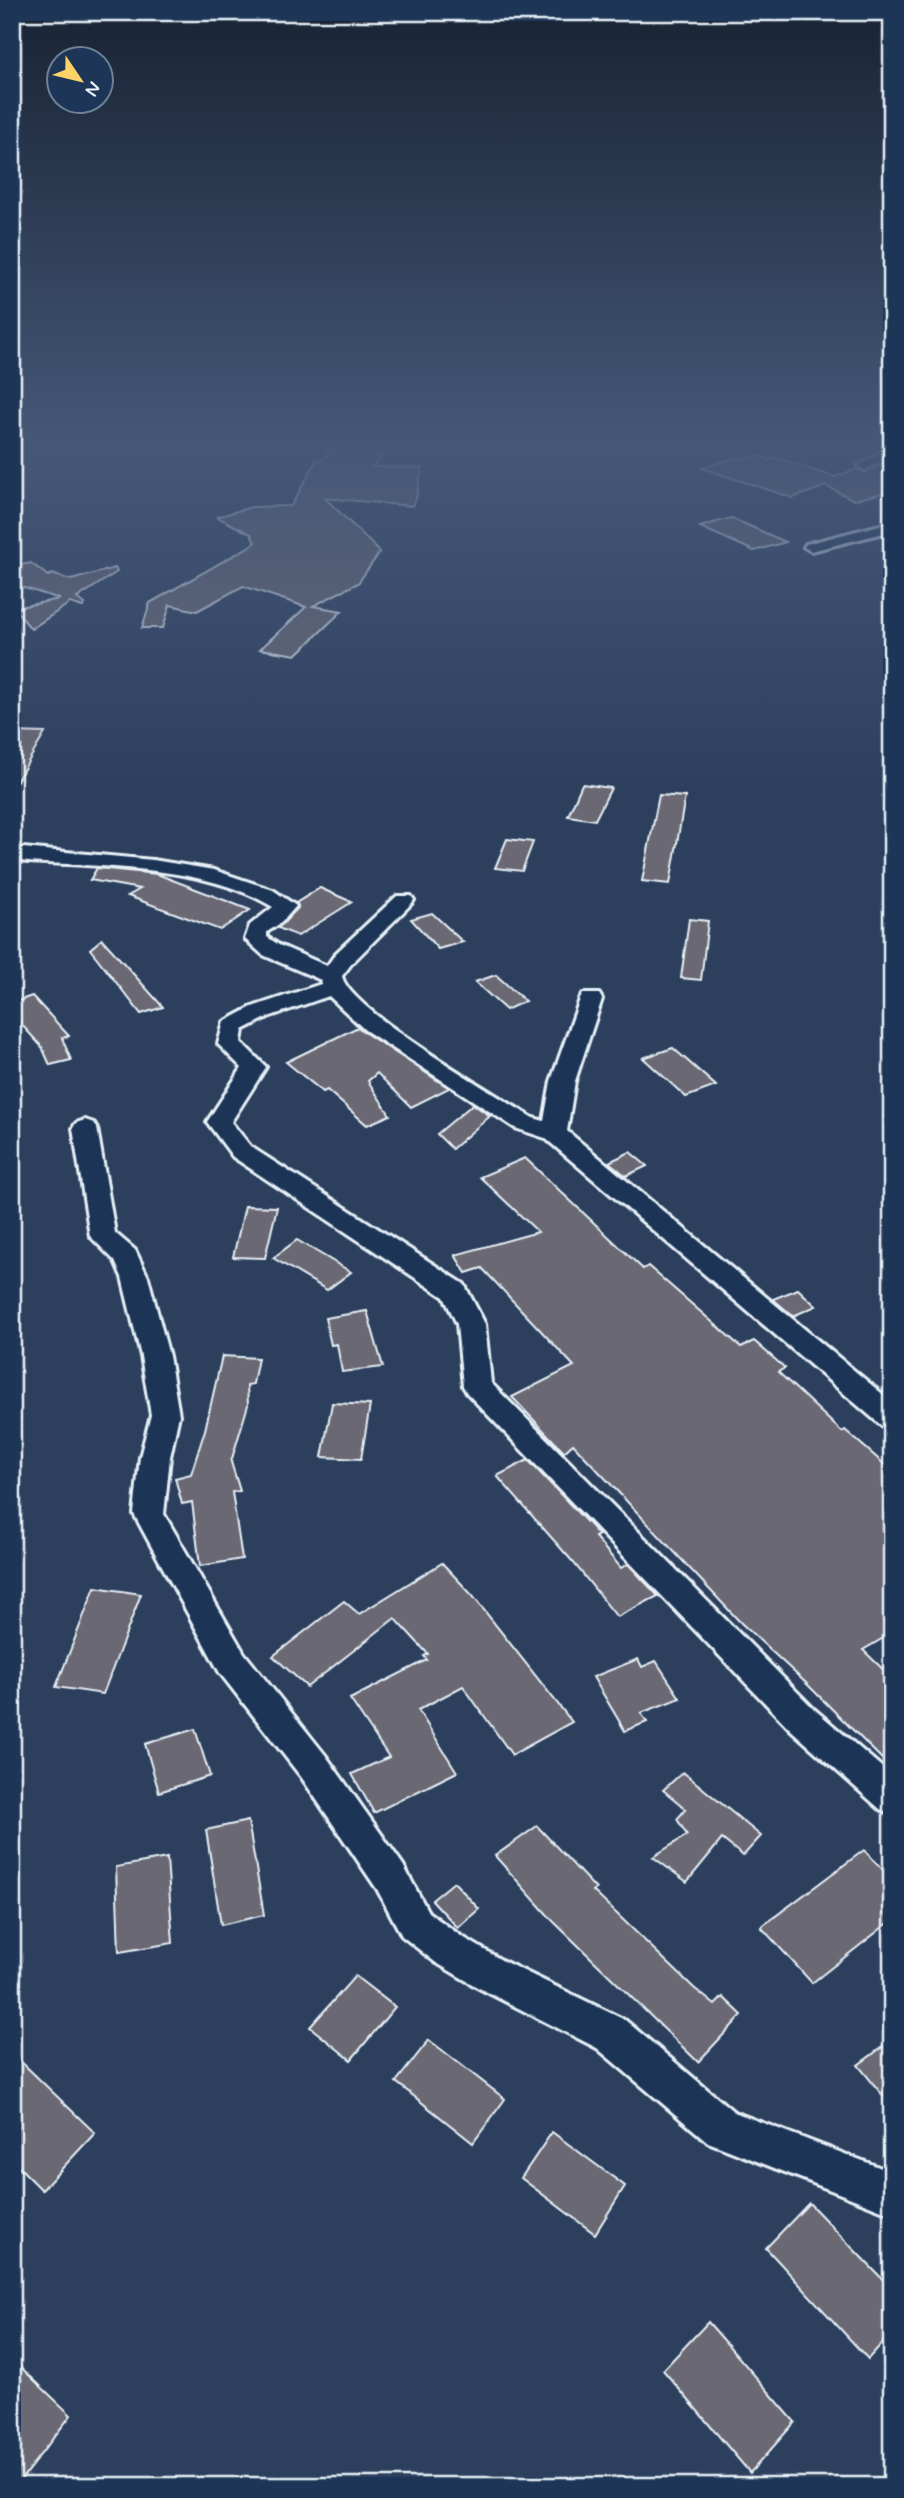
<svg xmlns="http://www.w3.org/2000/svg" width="904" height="2498" font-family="Mynerve,sans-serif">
  <rect width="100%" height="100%" fill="#2c3f5d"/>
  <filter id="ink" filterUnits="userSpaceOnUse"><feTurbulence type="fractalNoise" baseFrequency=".0143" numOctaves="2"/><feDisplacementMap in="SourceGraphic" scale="14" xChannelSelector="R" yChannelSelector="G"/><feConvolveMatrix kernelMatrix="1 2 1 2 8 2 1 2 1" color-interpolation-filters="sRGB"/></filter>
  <g filter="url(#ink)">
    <g fill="#6a6873" stroke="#e8f1f8" stroke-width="2">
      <path d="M330,449L383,454L373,467L422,468L416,499L412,506L325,498L380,552L358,583L313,606L342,611L296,655L260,649L306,607L243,586L197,611L170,605L163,628H142L150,603L255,543L251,534L217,517L251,507L291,506L317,460H323Z"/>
      <path d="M757,455L770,460L777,458L834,477L858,469L866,472L892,459V491L854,500L826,486L793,498L702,468L738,457L745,459Z"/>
      <path d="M731,518L786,542L754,551L700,527Z"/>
      <path d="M31,563L48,576L52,574L71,580L115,568L117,572L77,598L85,604L83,607L70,603L31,629L14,608L60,599L12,584V567Z"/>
      <path d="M12,732L45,733L12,789Z"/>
      <path d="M582,784L611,788L595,820L568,816Z"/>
      <path d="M659,795L685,797L670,884L642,881Z"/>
      <path d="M507,839L533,842L522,871L495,868Z"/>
      <path d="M97,868L157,874L250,910L220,930L128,896L140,889L90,880Z"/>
      <path d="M320,888L352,902L298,936L278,928L298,908L296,903Z"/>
      <path d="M432,913L463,942L438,949L411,919Z"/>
      <path d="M689,919L708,921L701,980L681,978Z"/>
      <path d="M102,939L163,1007L141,1014L90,949Z"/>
      <path d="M496,975L525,1001L506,1010L475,982Z"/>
      <path d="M32,996L69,1036L62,1038L71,1060L50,1065L42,1047L12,1014V1003Z"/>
      <path d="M358,1027L364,1032L449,1088L411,1107L377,1073L368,1081L390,1115L367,1125L327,1090L323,1092L286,1062Z"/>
      <path d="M673,1048L716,1086L686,1097L643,1058Z"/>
      <path d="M473,1104L490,1116L452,1149L437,1134Z"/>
      <path d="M630,1152L647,1166L626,1176L609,1162Z"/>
      <path d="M525,1158L643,1269L648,1266L741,1347L754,1341L785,1368L778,1372L842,1432L845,1430L892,1471V1633L863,1650L892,1678V1769L807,1684L741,1623L573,1444L564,1452L512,1397L574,1366L482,1268L466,1273L455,1255L538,1232L480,1177Z"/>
      <path d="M245,1206L277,1207L265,1258L233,1257Z"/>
      <path d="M297,1240L351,1272L327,1290L273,1258Z"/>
      <path d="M798,1289L816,1306L793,1316L773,1299Z"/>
      <path d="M367,1311L383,1367L342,1372L337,1344L331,1345L325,1318Z"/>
      <path d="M222,1356L258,1358L253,1384L247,1385L248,1405L231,1462L240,1491L232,1492L242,1559L200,1566L192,1502L182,1504L175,1478L191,1474L205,1430Z"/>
      <path d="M332,1403L370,1405L361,1459L322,1457Z"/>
      <path d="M528,1460L599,1535L595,1537L621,1568L628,1564L658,1596L617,1617L573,1562L497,1476Z"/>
      <path d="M442,1563L472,1595L572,1722L512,1755L463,1686L418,1710L457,1772L374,1813L352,1774L389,1757L350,1699L427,1660L424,1656L428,1654L395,1618L307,1687L273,1656L344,1601L359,1614Z"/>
      <path d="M95,1587L141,1594L103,1694L56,1687Z"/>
      <path d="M638,1659L642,1667L656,1661L680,1698L641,1713L647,1722L625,1731L593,1677Z"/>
      <path d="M195,1729L210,1776L159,1792L145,1744Z"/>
      <path d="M683,1772L761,1836L743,1856L722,1839L687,1882L653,1857L687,1835L677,1819L686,1809L663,1790Z"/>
      <path d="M248,1821L264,1915L221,1925L206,1830Z"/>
      <path d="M537,1826L596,1889L593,1891L694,1988L715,2005L723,1997L742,2015L698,2062L553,1921L495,1856Z"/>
      <path d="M864,1850L892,1879V1920L812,1983L761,1927Z"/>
      <path d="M167,1858L173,1943L119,1952L116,1867Z"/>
      <path d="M454,1882L479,1909L458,1928L432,1900Z"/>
      <path d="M355,1976L395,2007L351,2060L310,2027Z"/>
      <path d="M429,2040L505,2099L473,2143L396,2082Z"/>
      <path d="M892,2040V2107L858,2065Z"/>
      <path d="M12,2053L95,2133L42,2190L12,2160Z"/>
      <path d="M552,2132L625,2186L595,2234L521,2178Z"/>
      <path d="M809,2203L892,2289V2332L868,2359L766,2248Z"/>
      <path d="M708,2322L795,2422L750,2473L663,2370Z"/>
      <path d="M12,2359L71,2415L16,2486H12Z"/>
    </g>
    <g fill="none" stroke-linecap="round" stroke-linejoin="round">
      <defs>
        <g id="street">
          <path d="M892,446V456L865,470L858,466Z"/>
          <path d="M892,522V531L811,551L804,547L806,544Z"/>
          <path d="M12,847L153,860L214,870L273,890L296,906L282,922L267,932V937L279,945L327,966L336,953L397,896H411L414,900L411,904L352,963L342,976C348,1010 497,1095 533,1118L544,1121L551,1081L580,999L583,994H599L602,999L575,1081L567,1131L892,1402V1429L882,1426L545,1138L515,1128L365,1030L329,996L268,1017L243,1030L241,1042L266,1067L231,1122L251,1147L464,1284L485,1324L491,1383L814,1709L892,1776V1814L880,1809L790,1729L467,1393L463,1386L457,1324L444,1297L233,1157L207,1122L242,1068L218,1044L224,1022L252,1007L321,984V980L263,955L245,939L250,925L273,907C214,871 135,868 68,864C51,863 35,863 19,861L12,859Z"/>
          <path d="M85,1120L94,1123L97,1128L115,1233L135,1250L148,1277L169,1356L179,1415L170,1457L164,1514L244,1653L326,1756L403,1865L428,1912L461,1936L503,1961L625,2020L734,2112L892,2172V2214L708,2142L597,2048L477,1987L435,1962L402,1936L377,1889L302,1778L220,1673L134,1514L140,1457L151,1415L141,1356L122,1277L115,1261L90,1236L73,1128L76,1123Z"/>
        </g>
      </defs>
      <use href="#street" stroke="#e8f1f8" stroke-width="6"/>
      <use href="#street" fill="#1d3557" fill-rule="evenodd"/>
    </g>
  </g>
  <linearGradient id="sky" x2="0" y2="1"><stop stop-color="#182333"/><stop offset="0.56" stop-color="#455878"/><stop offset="1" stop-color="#455878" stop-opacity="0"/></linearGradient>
  <rect width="904" height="794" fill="url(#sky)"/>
  <rect width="904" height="2498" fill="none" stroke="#1d3557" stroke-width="42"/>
  <rect x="21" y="21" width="862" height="2456" fill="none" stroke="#e8f1f8" stroke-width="2.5" filter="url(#ink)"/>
  <g transform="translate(80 80) rotate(125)"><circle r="33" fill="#1d3557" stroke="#6e8097" stroke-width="2"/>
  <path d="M0-5L12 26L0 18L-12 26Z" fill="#ffd166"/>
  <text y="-10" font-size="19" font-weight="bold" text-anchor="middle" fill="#e8f1f8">N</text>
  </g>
</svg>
